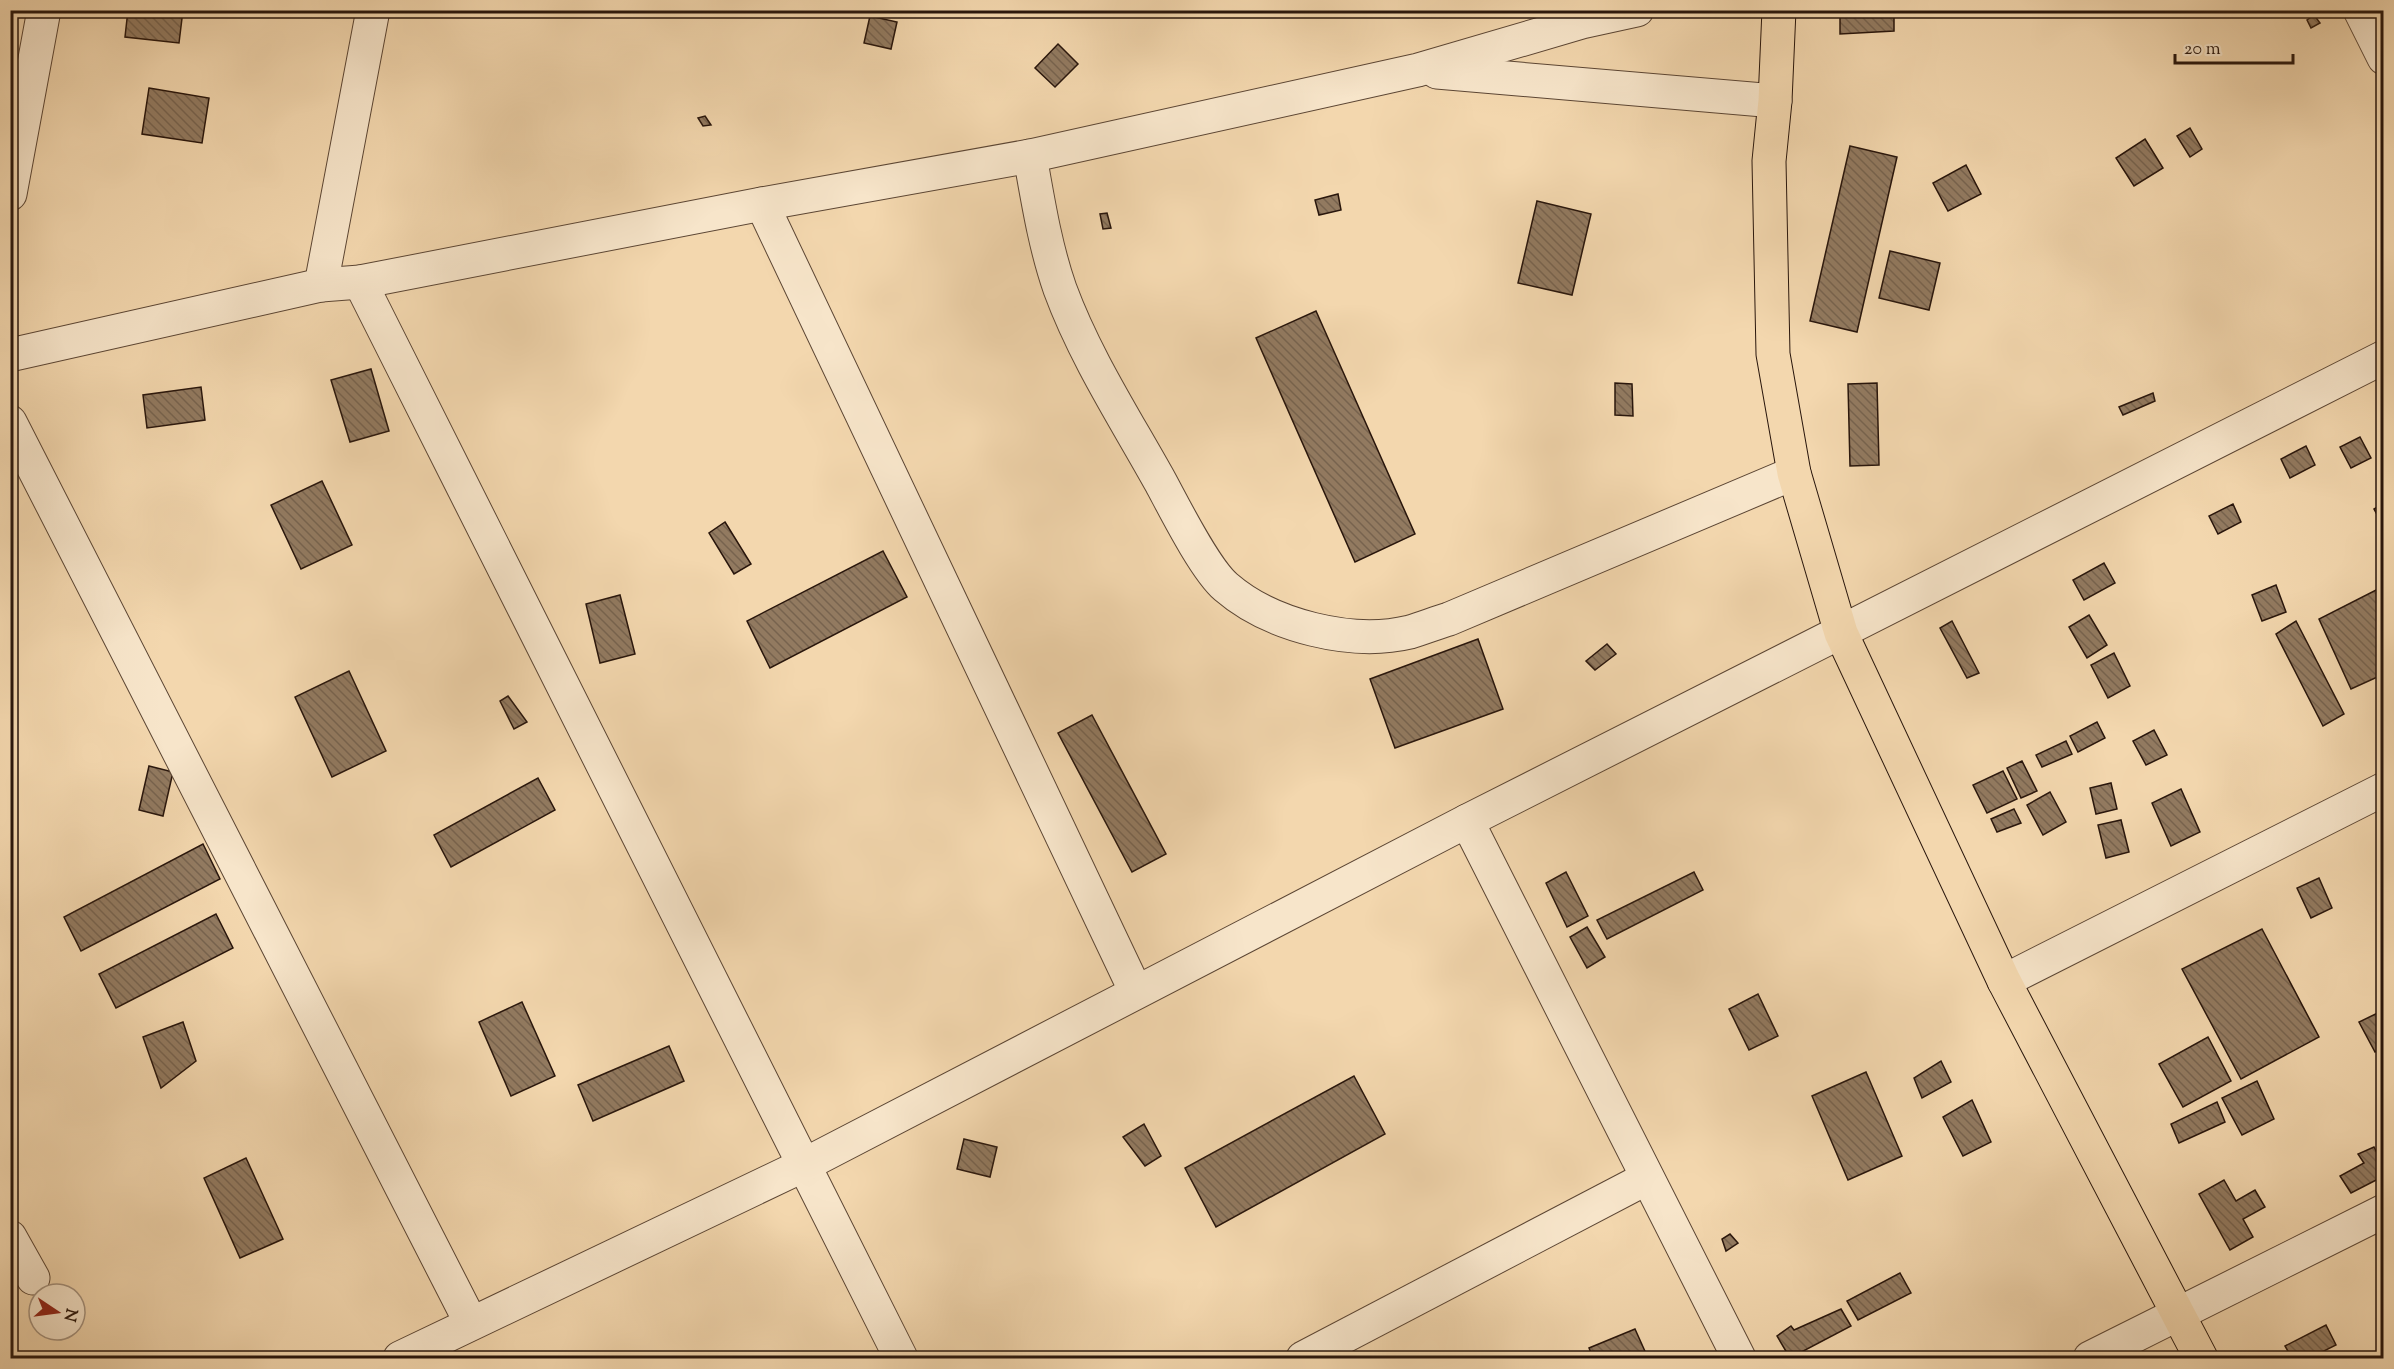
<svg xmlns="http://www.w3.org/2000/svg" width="2394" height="1369" font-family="'Sorts Mill Goudy',serif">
  <defs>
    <pattern id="building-back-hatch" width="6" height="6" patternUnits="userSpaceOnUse" patternTransform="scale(1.5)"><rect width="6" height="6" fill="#927a60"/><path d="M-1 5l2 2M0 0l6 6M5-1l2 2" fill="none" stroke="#77634e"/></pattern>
  </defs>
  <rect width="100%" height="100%" fill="#f3d7ae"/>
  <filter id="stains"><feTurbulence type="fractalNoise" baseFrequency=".00333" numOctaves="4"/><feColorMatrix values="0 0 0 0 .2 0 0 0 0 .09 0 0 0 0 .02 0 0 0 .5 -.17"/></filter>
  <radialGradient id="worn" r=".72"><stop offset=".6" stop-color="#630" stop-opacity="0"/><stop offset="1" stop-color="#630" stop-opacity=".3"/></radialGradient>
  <g fill="url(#building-back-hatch)" stroke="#29160c" stroke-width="1.5">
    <path d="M128,10H183L179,43L125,37Z"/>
    <path d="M1840,10H1894V31L1840,34Z"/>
    <path d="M2314,15L2320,23L2311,28L2307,20Z"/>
    <path d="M870,16L897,22L891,49L864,43Z"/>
    <path d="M1058,44L1078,64L1055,87L1035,68Z"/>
    <path d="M149,88L209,98L202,143L142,134Z"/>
    <path d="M705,116L711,125L703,126L698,118Z"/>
    <path d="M2190,128L2202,149L2190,157L2177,136Z"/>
    <path d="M2145,139L2163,168L2134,186L2116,158Z"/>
    <path d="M1850,146L1897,157L1857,332L1810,321Z"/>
    <path d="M1966,165L1981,194L1948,211L1933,183Z"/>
    <path d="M1338,194L1341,210L1319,215L1315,200Z"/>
    <path d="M1537,201L1591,214L1572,295L1518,283Z"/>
    <path d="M1107,213L1111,228L1103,229L1100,214Z"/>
    <path d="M1890,251L1940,263L1929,310L1879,298Z"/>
    <path d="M1316,311L1415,534L1355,562L1256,338Z"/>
    <path d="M371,369L389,431L350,442L331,380Z"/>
    <path d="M1615,383L1632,384L1633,416L1615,415Z"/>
    <path d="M1877,383L1879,465L1850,466L1848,384Z"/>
    <path d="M201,387L205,420L147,428L143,395Z"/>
    <path d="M2153,393L2155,401L2123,415L2119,407Z"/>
    <path d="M2360,437L2371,458L2351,468L2340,447Z"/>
    <path d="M2306,446L2315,465L2290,478L2281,459Z"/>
    <path d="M322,481L352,545L301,569L271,505Z"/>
    <path d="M2384,503V516L2379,518L2374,509Z"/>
    <path d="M2233,504L2241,522L2218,534L2209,516Z"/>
    <path d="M725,522L751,564L734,574L709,533Z"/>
    <path d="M883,551L907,597L770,668L747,621Z"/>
    <path d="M2104,563L2115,583L2084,600L2073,580Z"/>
    <path d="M2276,585L2286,612L2262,621L2252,595Z"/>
    <path d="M2384,586V674L2351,689L2319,619Z"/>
    <path d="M620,595L635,654L600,663L586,604Z"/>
    <path d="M2089,615L2107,645L2087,658L2069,627Z"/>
    <path d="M1952,621L1979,673L1967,678L1940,628Z"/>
    <path d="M2296,621L2344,714L2323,726L2276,634Z"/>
    <path d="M1478,639L1503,709L1395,748L1370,679Z"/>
    <path d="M1607,644L1616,654L1595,670L1586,661Z"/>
    <path d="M2114,653L2130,686L2108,698L2091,665Z"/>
    <path d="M349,671L386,751L332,777L295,697Z"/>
    <path d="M508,696L527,722L514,729L500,701Z"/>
    <path d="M1092,715L1166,854L1132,872L1058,733Z"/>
    <path d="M2097,722L2105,738L2078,752L2070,736Z"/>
    <path d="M2154,730L2167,755L2146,765L2133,741Z"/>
    <path d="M2066,741L2072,754L2042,767L2036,755Z"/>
    <path d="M2022,761L2037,791L2021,798L2007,768Z"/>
    <path d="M149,766L173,772L163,816L139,810Z"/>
    <path d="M2003,771L2017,799L1987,813L1973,785Z"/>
    <path d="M538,778L555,810L451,867L434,835Z"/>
    <path d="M2111,783L2117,809L2096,814L2090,788Z"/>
    <path d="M2181,789L2200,832L2171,846L2152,803Z"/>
    <path d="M2050,792L2066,822L2043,835L2027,805Z"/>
    <path d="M2014,809L2021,823L1997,832L1991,819Z"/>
    <path d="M2121,820L2129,852L2106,858L2098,825Z"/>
    <path d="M203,844L220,879L81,951L64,917Z"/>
    <path d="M1566,872L1588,916L1567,927L1546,883Z"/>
    <path d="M1694,872L1703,890L1607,939L1597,920Z"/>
    <path d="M2319,878L2332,908L2311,918L2297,888Z"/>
    <path d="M216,914L233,948L116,1008L99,974Z"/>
    <path d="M1587,927L1605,957L1587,968L1570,937Z"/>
    <path d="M2262,929L2319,1037L2241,1079L2182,969Z"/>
    <path d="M1758,994L1778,1036L1749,1050L1729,1009Z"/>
    <path d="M522,1002L555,1076L511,1096L479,1022Z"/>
    <path d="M2384,1010V1047L2375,1052L2359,1022Z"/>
    <path d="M183,1022L196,1061L161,1088L143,1037Z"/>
    <path d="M2208,1037L2231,1081L2183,1107L2159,1064Z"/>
    <path d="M669,1046L684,1081L593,1121L578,1085Z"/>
    <path d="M1941,1061L1951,1082L1922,1098L1914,1078Z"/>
    <path d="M1866,1072L1902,1156L1848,1180L1812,1096Z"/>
    <path d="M1354,1076L1385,1134L1216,1227L1185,1168Z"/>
    <path d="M2257,1081L2274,1119L2242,1135L2222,1098Z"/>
    <path d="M1972,1100L1991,1142L1963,1156L1943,1117Z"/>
    <path d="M2217,1102L2225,1122L2179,1143L2171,1124Z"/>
    <path d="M1144,1124L1161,1156L1145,1166L1123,1137Z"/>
    <path d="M964,1139L997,1147L990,1177L957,1169Z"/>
    <path d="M2374,1147L2384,1166V1176L2351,1193L2340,1176L2364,1163L2358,1154Z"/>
    <path d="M246,1158L283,1239L240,1258L204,1178Z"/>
    <path d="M2224,1180L2236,1201L2255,1190L2265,1207L2243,1219L2253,1237L2230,1250L2199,1194Z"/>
    <path d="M1730,1234L1738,1243L1726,1251L1722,1239Z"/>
    <path d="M1900,1273L1911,1293L1858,1320L1847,1301Z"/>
    <path d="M1841,1309L1851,1326L1790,1358L1777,1336L1791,1326L1794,1330Z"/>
    <path d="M2326,1325L2336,1345L2310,1358H2292L2285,1346Z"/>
    <path d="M1635,1329L1648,1358H1593L1589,1348Z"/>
  </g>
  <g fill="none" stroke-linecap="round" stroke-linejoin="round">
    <defs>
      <g id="minor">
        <path d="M2360,10L2384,58"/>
        <path d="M1437,72L1775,101"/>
        <path d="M1030,156C1038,201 1045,246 1060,289C1085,357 1126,420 1161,483C1175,509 1205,569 1226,587C1271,626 1352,646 1410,632C1423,628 1436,623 1449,619L1794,473"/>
        <path d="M10,194L44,10"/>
        <path d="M762,204L1136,992"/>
        <path d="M360,282L901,1358"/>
        <path d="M321,285L373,10"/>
        <path d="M10,355L321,285L360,282L762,204L1030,156L1418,70L1582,22L1637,10"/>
        <path d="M10,422L471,1323"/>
        <path d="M1467,821L1739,1358"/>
        <path d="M2004,981L2384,789"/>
        <path d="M10,1237L33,1278"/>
        <path d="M400,1358L804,1165L1467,821L2384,357"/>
        <path d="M1303,1358L1647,1178"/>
        <path d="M2090,1358L2384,1211"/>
      </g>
      <path id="major" d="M1779,10L1775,101L1769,161L1773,354L1794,473L1841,633L2004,981L2201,1358"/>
    </defs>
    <use href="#minor" stroke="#5c4634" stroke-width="35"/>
    <use href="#major" stroke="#29160c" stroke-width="35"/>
    <use href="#minor" stroke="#f7e5ca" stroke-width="33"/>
    <use href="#major" stroke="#f3d7ae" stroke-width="33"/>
  </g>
  <rect width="2394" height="1369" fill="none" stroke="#f3d7ae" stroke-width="36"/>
  <rect x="12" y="12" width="2370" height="1345" fill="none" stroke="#29160c" stroke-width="3"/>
  <rect x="18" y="18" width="2358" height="1333" fill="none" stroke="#29160c" stroke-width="1.5"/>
  <g transform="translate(57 1312) rotate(103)"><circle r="28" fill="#f7e5ca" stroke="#a5927e" stroke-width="1.5"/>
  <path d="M0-4.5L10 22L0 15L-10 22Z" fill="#8f2418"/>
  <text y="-9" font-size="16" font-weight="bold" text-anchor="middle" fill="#29160c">N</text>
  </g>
  <path d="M2175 54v9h118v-9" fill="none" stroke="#29160c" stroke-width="3"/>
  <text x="2184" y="54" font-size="18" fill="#29160c" stroke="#f7e5ca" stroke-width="4.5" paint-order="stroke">20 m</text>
  <rect width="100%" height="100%" filter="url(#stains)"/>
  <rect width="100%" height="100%" fill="url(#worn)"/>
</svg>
